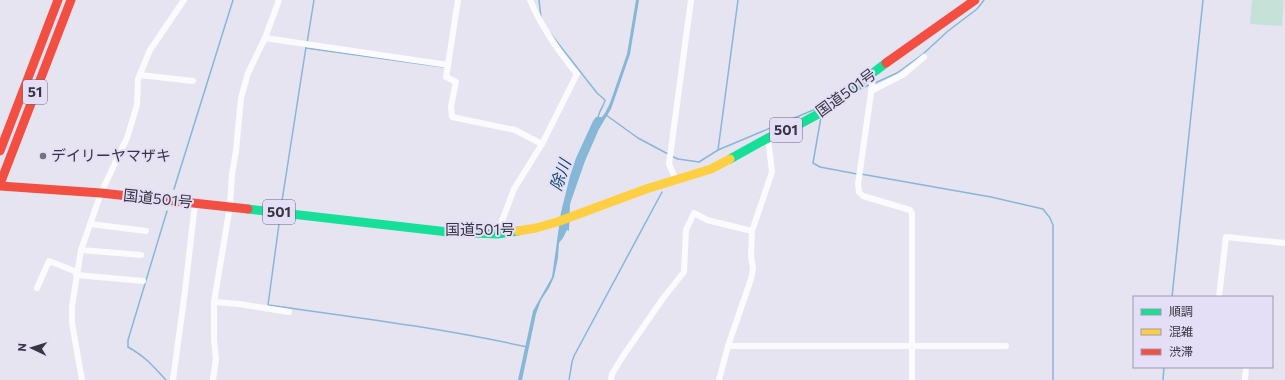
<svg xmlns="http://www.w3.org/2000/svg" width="1285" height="380" font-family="Commissioner,'Noto Sans JP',sans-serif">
  <rect width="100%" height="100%" fill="#e7e4f1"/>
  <path fill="#c6e2d8" d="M1252,0H1284L1282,26L1250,24Z"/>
  <path fill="#86b7d6" d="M636,0H639L630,54L618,89L611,109L599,129L585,161L570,204L569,231L567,230L563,238L559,243L558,258L554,277L549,288L541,300L536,314L522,380H518L533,311L552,277L561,212L570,176L576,158L593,121L596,117H602L605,113L610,103L627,54Z"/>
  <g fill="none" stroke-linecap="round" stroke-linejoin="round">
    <g stroke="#86b7d6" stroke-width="1.5">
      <path d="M539,0L541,18"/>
      <path d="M550,33L597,93L605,100C604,106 598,112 598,119"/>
      <path d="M307,43L314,0"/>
      <path d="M306,48L443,67"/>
      <path d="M875,83L897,73L923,54L948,31L977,9L984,0"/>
      <path d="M860,89L869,85"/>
      <path d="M606,115L638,138L668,154"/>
      <path d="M821,117L813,163L820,167L857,174"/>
      <path d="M718,150L738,0"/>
      <path d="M671,156L678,159L699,162L718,150L818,108"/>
      <path d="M861,174L991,197L1043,209L1050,218L1053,225V380"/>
      <path d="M174,189L233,0"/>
      <path d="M282,201L306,47"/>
      <path d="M279,224L268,305C354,317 441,328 527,347"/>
      <path d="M1172,297L1203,0"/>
      <path d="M166,380C152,365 147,358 128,347V340L167,211"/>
      <path d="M569,380L572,362L574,356L662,192"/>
      <path d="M1163,380L1164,367"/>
    </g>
    <g stroke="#fbfbfd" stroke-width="6">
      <path d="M265,38L448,65L446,77L456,82L451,106L452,117L515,130L542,144"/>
      <path d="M448,65L458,0"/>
      <path d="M874,72L858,184L859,192L863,196L910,210L912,213V380"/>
      <path d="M140,75L193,81"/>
      <path d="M871,91L904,74L924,57"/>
      <path d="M676,180L669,164L691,0"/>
      <path d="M90,224L146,231"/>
      <path d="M498,234L499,229L514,189L542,144L577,74C558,51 542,28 530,0"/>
      <path d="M81,250L141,255"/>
      <path d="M76,275L143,281"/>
      <path d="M37,288L49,261L77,272"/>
      <path d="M1219,297L1226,237L1285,243"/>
      <path d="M214,302L239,304L289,312"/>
      <path d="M728,346H1006"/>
      <path d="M82,380L72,323V306L81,250L101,193L127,138L137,105L138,79L143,67L150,50L184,0"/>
      <path d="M173,380L185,291L195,203"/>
      <path d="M213,380L216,359L214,340V302L230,206L232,174L236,151L241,98L248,73L265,38L279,0"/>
      <path d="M611,380L612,374L623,356L664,297L684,272L686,230L694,213L707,220L752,231"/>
      <path d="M719,380L728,346L751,279L753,269L751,256L752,231L772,172L768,138"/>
      <path d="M1245,380L1246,367"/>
    </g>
    <g stroke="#16e098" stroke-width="9">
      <path d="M730,159L768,138L798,125L820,113L886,63"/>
      <path d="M248,209L448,232L498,234L518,231"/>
    </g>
    <path stroke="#ffcf43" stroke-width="9" d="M518,231L536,228L557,222L646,189L711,169L730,159"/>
    <g stroke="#f24e42" stroke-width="9">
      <path d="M886,63L975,0"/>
      <path d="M0,151L58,0"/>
      <path d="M0,184L71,0"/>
      <path d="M0,186L101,193L248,209"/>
    </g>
  </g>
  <circle fill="#75727d" stroke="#e4def7" stroke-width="1.5" cx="43" cy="156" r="4"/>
  <g text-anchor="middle" stroke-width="4" stroke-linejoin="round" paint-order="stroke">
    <g fill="#e4def7" stroke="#6b6876" stroke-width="1">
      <rect x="23" y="80" width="24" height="24" rx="3"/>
      <rect x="770" y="118" width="32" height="24" rx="3"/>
      <rect x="263" y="200" width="32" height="24" rx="3"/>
    </g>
    <g font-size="14" font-weight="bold" fill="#37353f">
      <text x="35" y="97">51</text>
      <text x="786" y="135">501</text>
      <text x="279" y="217">501</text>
    </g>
    <g font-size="15" fill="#37353f" stroke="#e4def7">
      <text transform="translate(846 93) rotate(-36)" y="5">国道501号</text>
      <text transform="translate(158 199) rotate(6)" y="5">国道501号</text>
      <text x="480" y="235">国道501号</text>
    </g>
    <g font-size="15" fill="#37353f" stroke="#e4def7" text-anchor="start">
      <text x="51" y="161">デイリーヤマザキ</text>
    </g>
    <g font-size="16" font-style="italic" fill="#0d4863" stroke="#e4def7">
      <text transform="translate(560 175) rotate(-71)" y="6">除川</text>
    </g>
  </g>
  <rect x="1133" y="296" width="140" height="72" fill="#e4def7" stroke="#9f9aad"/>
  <rect x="1141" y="309" width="20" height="6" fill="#16e098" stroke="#9f9aad"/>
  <text x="1169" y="316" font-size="12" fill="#37353f">順調</text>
  <rect x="1141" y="329" width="20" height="6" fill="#ffcf43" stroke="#9f9aad"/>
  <text x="1169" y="336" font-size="12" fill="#37353f">混雑</text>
  <rect x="1141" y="349" width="20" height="6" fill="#f24e42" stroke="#9f9aad"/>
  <text x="1169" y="356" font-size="12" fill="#37353f">渋滞</text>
  <g transform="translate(32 348) rotate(274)" stroke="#e4def7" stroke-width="3" paint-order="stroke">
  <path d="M0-3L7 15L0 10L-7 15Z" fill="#37353f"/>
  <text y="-6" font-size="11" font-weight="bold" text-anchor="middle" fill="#37353f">N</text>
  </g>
</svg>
